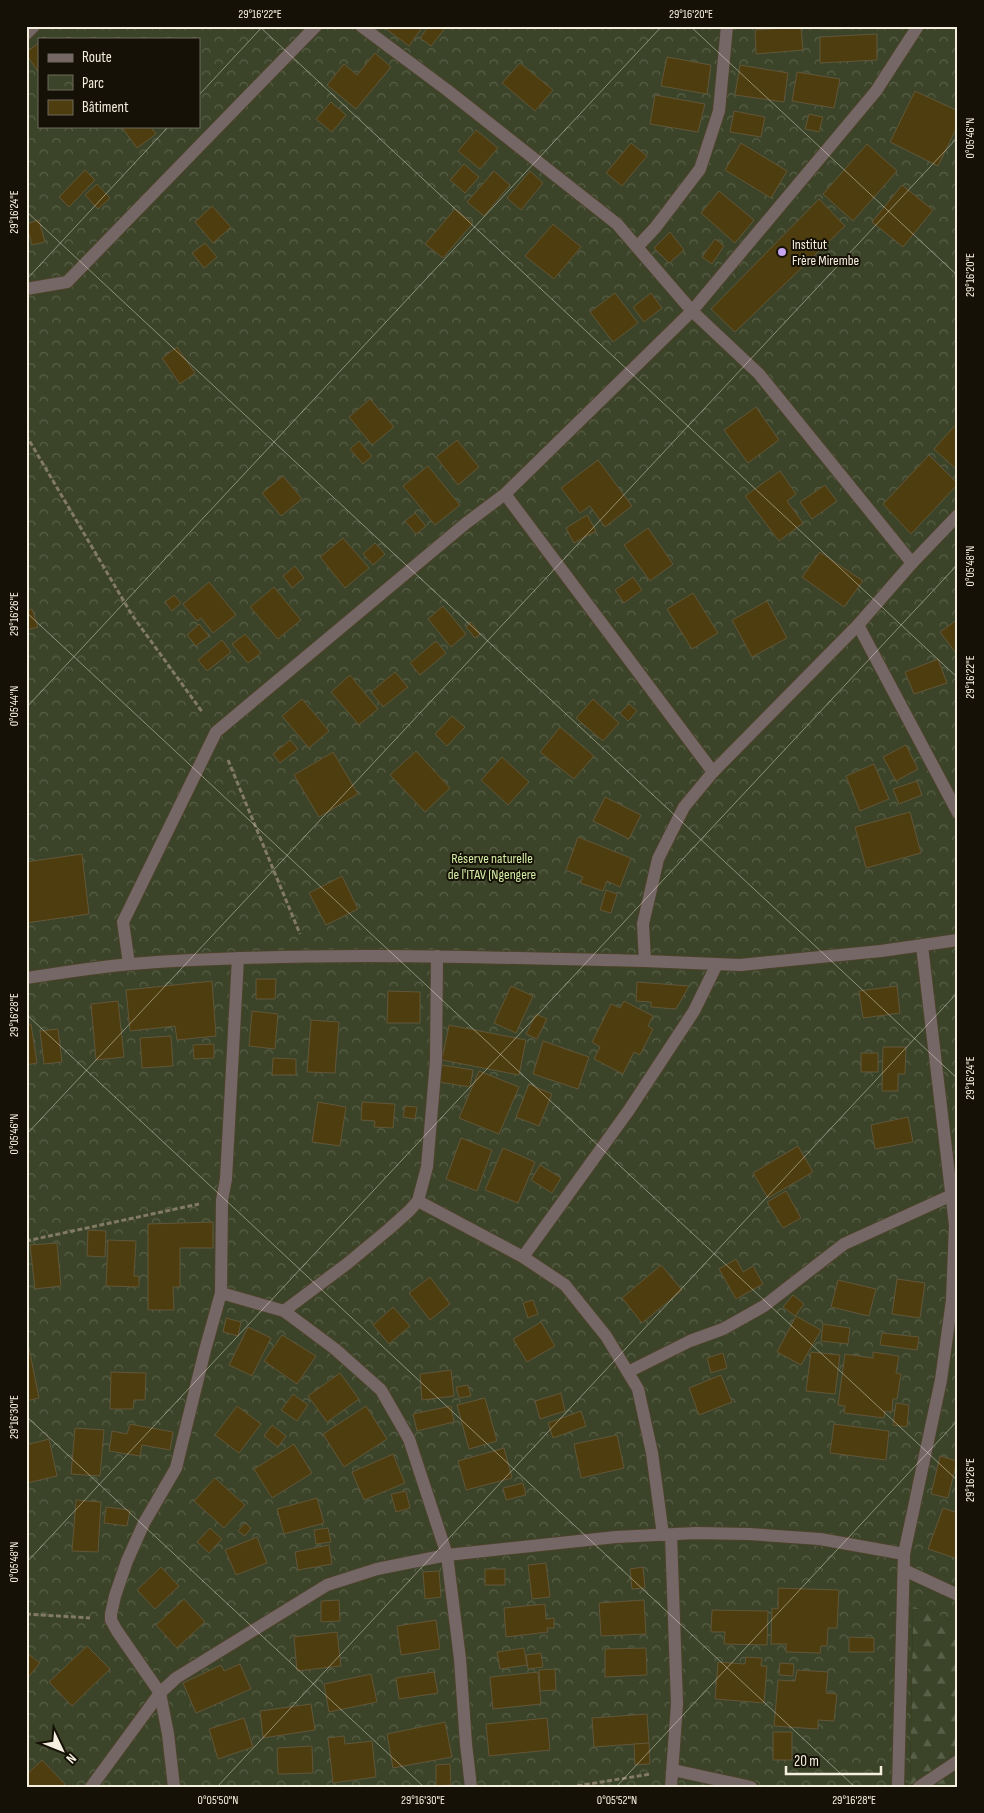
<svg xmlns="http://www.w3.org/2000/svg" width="984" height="1813" font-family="'Sofia Sans Condensed',sans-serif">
  <defs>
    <pattern id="forest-firs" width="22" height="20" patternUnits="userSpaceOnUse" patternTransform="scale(1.25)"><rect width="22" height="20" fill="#3b4428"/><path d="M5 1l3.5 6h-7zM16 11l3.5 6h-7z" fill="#585f47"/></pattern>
    <pattern id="park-crowns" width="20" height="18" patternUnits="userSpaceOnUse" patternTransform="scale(1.25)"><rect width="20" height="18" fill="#3b4428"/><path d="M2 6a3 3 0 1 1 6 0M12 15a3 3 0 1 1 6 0" fill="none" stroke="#585f47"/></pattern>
  </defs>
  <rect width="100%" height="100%" fill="#31270c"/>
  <path fill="url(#forest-firs)" d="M913,1607L924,1608L958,1624V1787H910Z"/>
  <path fill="url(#park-crowns)" fill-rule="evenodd" d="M26,26H958V1624L924,1608L913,1607L910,1787H26ZM39,39H199V126H39Z"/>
  <g fill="#4e3e0f" stroke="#61563a">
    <path d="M382,26H423L409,46Z"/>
    <path d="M429,26H447L431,46L420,38Z"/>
    <rect x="821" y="26" width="20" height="3"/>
    <path d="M801,27L803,50L756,54L755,30Z"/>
    <path d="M877,34V60L820,63V37Z"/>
    <path d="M39,43V73L26,54V52Z"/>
    <path d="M375,53L391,67L356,109L327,85L344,64L357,75Z"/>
    <path d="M667,57L711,65L707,94L661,86Z"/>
    <path d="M520,63L553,90L535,111L502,83Z"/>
    <path d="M740,65L788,73L784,102L735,95Z"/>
    <path d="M797,72L840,79L834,108L792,101Z"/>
    <path d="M915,91L958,111V125L938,166L890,142Z"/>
    <path d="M655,95L705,104L698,132L650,124Z"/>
    <path d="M331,102L346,115L332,132L316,119Z"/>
    <path d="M734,111L765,117L761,137L730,132Z"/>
    <path d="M809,114L823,117L819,132L805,129Z"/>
    <path d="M121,126H150L156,134L137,148Z"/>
    <path d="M476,130L498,148L480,169L458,151Z"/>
    <path d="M631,143L647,156L622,186L606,173Z"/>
    <path d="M741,143L787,171L771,198L725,170Z"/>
    <path d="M867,144L897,171L853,221L823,194Z"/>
    <path d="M464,164L479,177L465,193L450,180Z"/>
    <path d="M85,170L95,180L69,207L59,197Z"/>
    <path d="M494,171L510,185L484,216L467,202Z"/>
    <path d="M530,171L543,183L521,210L507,198Z"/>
    <path d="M97,184L110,198L98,209L85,195Z"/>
    <path d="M902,185L933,210L903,247L872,222Z"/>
    <path d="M719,191L754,220L735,243L701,213Z"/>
    <path d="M819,199L845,226L735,332L711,309Z"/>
    <path d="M212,206L231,227L213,243L195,222Z"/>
    <path d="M455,209L473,223L443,258L425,244Z"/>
    <path d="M39,220L45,242L32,245L26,224Z"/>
    <path d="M553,224L581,247L554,279L525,256Z"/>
    <path d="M670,232L684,250L669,263L654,248Z"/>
    <path d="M715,239L724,246L712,264L702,257Z"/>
    <path d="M205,243L217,257L204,268L192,253Z"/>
    <path d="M615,293L638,323L613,342L590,312Z"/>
    <path d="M651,293L662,308L644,322L633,307Z"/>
    <path d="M177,347L195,373L180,384L162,358Z"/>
    <path d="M370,399L394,427L372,445L349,417Z"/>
    <path d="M756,407L779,440L748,463L724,430Z"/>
    <path d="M958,422V471L934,449Z"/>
    <path d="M457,440L479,467L458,485L436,457Z"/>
    <path d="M359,441L372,456L363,464L350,449Z"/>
    <path d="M929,455L958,484L911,534L883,504Z"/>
    <path d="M598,460L632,506L605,527L590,506L580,513L561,488Z"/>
    <path d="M428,466L460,505L435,525L403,486Z"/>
    <path d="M780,471L796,494L787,501L803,523L779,541L745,496Z"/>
    <path d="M283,476L302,499L281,516L262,493Z"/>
    <path d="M825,485L837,501L812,519L800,502Z"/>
    <path d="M415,513L426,526L416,534L405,521Z"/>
    <path d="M587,515L596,531L574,543L566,528Z"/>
    <path d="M648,528L673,564L650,581L624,545Z"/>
    <path d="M343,538L369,568L345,588L320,557Z"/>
    <path d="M375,543L385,554L373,565L363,554Z"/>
    <path d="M820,552L863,581L844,607L802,577Z"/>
    <path d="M295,566L304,578L292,588L283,576Z"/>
    <path d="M633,577L642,590L624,603L615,590Z"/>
    <path d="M209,582L236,615L213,633L201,618L197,621L183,604Z"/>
    <path d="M274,587L301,620L278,639L250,607Z"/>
    <path d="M693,593L718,633L692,649L667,609Z"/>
    <path d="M174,595L181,603L172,611L165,602Z"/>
    <path d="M767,601L787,638L752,657L732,620Z"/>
    <path d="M443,606L466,634L451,647L428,619Z"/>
    <path d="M32,609L38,627L26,630V611Z"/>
    <path d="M958,619V656L940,632Z"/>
    <path d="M471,622L480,634L475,638L466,627Z"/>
    <path d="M199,624L209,636L196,646L187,635Z"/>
    <path d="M245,634L261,653L248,663L232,644Z"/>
    <path d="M222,640L231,652L207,671L198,660Z"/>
    <path d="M436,641L446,653L420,675L410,663Z"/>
    <path d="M938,659L947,683L914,694L905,672Z"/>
    <path d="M395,672L408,687L383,707L371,692Z"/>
    <path d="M350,675L378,709L359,725L331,692Z"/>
    <path d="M302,699L329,731L309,748L282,716Z"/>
    <path d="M593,699L619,723L603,741L576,718Z"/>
    <path d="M629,704L637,711L628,721L620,713Z"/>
    <path d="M452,716L465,727L447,746L435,734Z"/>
    <path d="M560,727L594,756L574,779L540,752Z"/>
    <path d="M290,740L298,749L280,763L273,754Z"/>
    <path d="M906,745L918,769L896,781L883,757Z"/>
    <path d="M416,751L450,788L425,812L390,775Z"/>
    <path d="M333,752L358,794L319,817L294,775Z"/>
    <path d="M502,757L529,782L508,805L481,780Z"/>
    <path d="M874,764L889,799L860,811L846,776Z"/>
    <path d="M917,781L922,795L899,804L893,789Z"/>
    <path d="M605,797L641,815L629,839L593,821Z"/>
    <path d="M910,812L921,853L866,868L855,827Z"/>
    <path d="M578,837L631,858L620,887L607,881L603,891L580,883L583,877L566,870Z"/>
    <path d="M82,854L89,914L26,923V862Z"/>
    <path d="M342,876L358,909L326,925L309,893Z"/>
    <path d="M606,890L617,894L611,913L600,910Z"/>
    <path d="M256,979H276L275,999H256Z"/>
    <path d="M212,981L216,1036L177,1040L175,1026L130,1031L126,990Z"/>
    <path d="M637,982L689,986L676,1009L651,1007V1002L636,1001Z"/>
    <path d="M511,986L533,996L516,1033L494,1023Z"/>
    <path d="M897,986L900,1013L863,1018L859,991Z"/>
    <path d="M388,991L420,992V1023H387Z"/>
    <path d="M118,1001L124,1057L96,1060L91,1004Z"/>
    <path d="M624,1001L653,1016L648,1026L653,1029L640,1055L634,1052L623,1074L594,1059L600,1047L592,1042L611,1004L620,1008Z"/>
    <path d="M252,1011L278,1014L275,1049L249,1046Z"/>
    <path d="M536,1014L547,1019L537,1039L526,1034Z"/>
    <path d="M311,1020L339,1022L335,1073L307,1072Z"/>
    <path d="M31,1024L37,1063L26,1065V1025Z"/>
    <path d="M449,1025L526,1040L519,1075L442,1060Z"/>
    <path d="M58,1029L62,1062L44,1064L40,1031Z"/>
    <path d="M171,1036L173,1066L142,1068L140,1038Z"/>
    <path d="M543,1041L589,1057L578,1089L533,1074Z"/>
    <path d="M214,1044V1058L194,1059L193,1045Z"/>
    <path d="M883,1047H906L905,1074H898V1091H882Z"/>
    <rect x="861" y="1053" width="17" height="19"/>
    <path d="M273,1058L296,1059V1075H272Z"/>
    <path d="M442,1065L473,1070L470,1087L439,1082Z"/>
    <path d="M479,1071L519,1087L499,1134L459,1118Z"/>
    <path d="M529,1084L552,1094L539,1126L516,1117Z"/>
    <path d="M318,1102L346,1107L340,1146L312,1142Z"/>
    <path d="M362,1102L395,1104L393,1128L374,1127L375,1121L361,1120Z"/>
    <path d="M405,1106L417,1107L415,1119L403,1117Z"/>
    <path d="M908,1117L913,1142L875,1149L871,1125Z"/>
    <path d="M461,1138L492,1150L477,1191L446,1179Z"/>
    <path d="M798,1146L813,1172L768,1198L753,1173Z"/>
    <path d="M503,1148L535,1162L518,1203L485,1190Z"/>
    <path d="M540,1165L561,1178L552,1193L531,1180Z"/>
    <path d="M786,1191L801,1218L783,1228L767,1202Z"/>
    <path d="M213,1222V1248H180V1287H173L174,1310H148V1224Z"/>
    <path d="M88,1230L106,1231L105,1257L87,1256Z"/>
    <path d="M108,1240L136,1241L134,1276H139V1287L106,1286Z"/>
    <path d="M57,1243L61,1286L35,1289L30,1245Z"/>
    <path d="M736,1259L743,1272L753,1266L763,1284L736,1299L719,1269Z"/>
    <path d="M661,1265L682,1290L642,1323L622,1298Z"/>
    <path d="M430,1277L450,1304L430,1320L409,1293Z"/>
    <path d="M897,1279L925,1283L920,1318L892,1314Z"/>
    <path d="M838,1280L876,1289L869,1316L831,1307Z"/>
    <path d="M793,1295L804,1304L795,1316L783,1307Z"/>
    <path d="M533,1300L538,1314L528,1318L523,1303Z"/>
    <path d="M393,1307L410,1326L389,1344L373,1325Z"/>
    <path d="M796,1316L821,1330L801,1365L777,1352Z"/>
    <path d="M226,1318L241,1322L238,1336L223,1332Z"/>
    <path d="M541,1322L555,1346L527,1362L513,1339Z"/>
    <path d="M823,1324L850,1328L848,1344L821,1341Z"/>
    <path d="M248,1327L271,1338L252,1376L229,1365Z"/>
    <path d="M882,1333L919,1337L917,1350L880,1345Z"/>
    <path d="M282,1335L316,1356L297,1384L264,1361Z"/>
    <path d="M29,1348L39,1398L26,1401V1349Z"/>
    <path d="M811,1352L840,1355L835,1394L806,1391Z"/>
    <path d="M873,1352L899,1356L896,1373L901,1374L897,1399H893L892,1412L885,1411L884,1418L844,1413L845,1406L838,1405L845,1354L873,1358Z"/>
    <path d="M723,1353L727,1368L711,1373L707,1358Z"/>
    <path d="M451,1370L454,1396L422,1400L420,1374Z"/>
    <path d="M111,1372L146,1373L145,1400H134L133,1409H110Z"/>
    <path d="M340,1373L359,1399L327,1422L308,1396Z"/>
    <path d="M721,1375L732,1402L699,1415L689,1388Z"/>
    <path d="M468,1385L471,1396L459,1398L456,1387Z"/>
    <path d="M561,1393L565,1411L540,1419L535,1401Z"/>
    <path d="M293,1394L308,1405L297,1421L281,1410Z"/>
    <path d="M485,1398L497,1441L469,1449L457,1405Z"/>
    <path d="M896,1403L909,1405L907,1427L893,1425Z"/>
    <path d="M237,1406L261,1424L239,1453L215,1435Z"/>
    <path d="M366,1406L387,1439L344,1467L323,1434Z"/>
    <path d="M451,1406L454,1422L417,1431L413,1414Z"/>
    <path d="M581,1411L586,1426L553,1438L548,1423Z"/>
    <path d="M130,1424L173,1432L170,1450L142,1445L140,1456L109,1451L112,1431L127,1434Z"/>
    <path d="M834,1424L889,1431L886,1460L830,1453Z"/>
    <path d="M272,1425L286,1436L278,1447L264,1436Z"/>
    <path d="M75,1428L104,1430L100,1476L71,1474Z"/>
    <path d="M617,1435L624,1468L581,1478L574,1444Z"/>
    <path d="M49,1439L57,1476L27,1483L26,1445Z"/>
    <path d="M294,1444L312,1473L272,1498L254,1469Z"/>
    <path d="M504,1448L512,1478L466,1490L458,1461Z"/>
    <path d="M393,1454L405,1483L364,1500L352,1472Z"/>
    <path d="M940,1456L957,1461L948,1498L931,1494Z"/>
    <path d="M215,1478L245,1505L224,1528L194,1501Z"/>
    <path d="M523,1483L526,1495L506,1500L503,1488Z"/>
    <path d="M406,1491L410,1508L396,1512L391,1494Z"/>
    <path d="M317,1498L324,1523L284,1534L277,1509Z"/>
    <path d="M76,1500L101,1502L98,1552L72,1551Z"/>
    <path d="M106,1507L130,1510L127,1526L104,1523Z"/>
    <path d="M943,1508L958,1513V1559L928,1549Z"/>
    <path d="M245,1523L251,1528L245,1536L238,1531Z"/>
    <path d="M210,1528L222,1539L209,1553L197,1542Z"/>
    <path d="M328,1528L331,1542L316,1544L314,1530Z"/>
    <path d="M257,1537L267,1563L236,1575L225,1550Z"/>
    <path d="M329,1545L332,1564L298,1570L295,1552Z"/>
    <path d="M546,1563L550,1597L532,1599L528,1565Z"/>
    <path d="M161,1567L179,1586L155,1609L137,1590Z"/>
    <path d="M643,1567L645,1588L632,1589L630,1569Z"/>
    <rect x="485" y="1569" width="20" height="16"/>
    <path d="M439,1571L441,1597L425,1599L423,1572Z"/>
    <path d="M778,1588L839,1590L837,1628H828L827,1646H821L820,1653L786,1652V1644H771L772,1608L778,1609Z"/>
    <path d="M184,1599L205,1622L177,1648L156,1625Z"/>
    <path d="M339,1600L340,1621L321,1622V1601Z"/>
    <path d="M644,1600L646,1634L601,1636L599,1603Z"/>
    <path d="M545,1604L546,1619L554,1618V1628H547L548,1632L506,1637L504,1608Z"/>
    <path d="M712,1610L768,1611L767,1645L724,1644L725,1632H711Z"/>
    <path d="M436,1620L440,1649L401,1655L397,1626Z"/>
    <path d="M337,1632L341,1666L297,1671L294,1637Z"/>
    <path d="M849,1637L874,1638V1652H849Z"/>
    <path d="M87,1646L110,1669L72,1706L49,1682Z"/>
    <path d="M524,1648L527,1665L500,1669L497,1652Z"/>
    <path d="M646,1648L647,1675L605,1677V1649Z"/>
    <path d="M26,1652L40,1663L26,1680Z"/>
    <path d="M541,1653L543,1667L528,1669L526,1655Z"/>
    <path d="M746,1657L762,1658L761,1666H767L764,1703L715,1699L718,1662L745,1664Z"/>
    <path d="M780,1663L794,1664L793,1676L779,1675Z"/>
    <path d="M240,1664L251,1689L196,1713L183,1683L221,1665L224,1671Z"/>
    <path d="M555,1669L556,1690L540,1691L539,1670Z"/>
    <path d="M797,1670L828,1672L826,1693L837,1694L834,1721L818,1720V1729L774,1726L778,1680L795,1681Z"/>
    <path d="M434,1672L438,1693L399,1699L396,1678Z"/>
    <path d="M538,1672L541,1704L493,1709L490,1677Z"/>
    <path d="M371,1674L377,1702L329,1712L324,1684Z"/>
    <path d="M311,1704L315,1730L263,1738L260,1711Z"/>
    <path d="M647,1714L649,1743L594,1747L592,1718Z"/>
    <path d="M244,1718L253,1747L218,1759L209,1729Z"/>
    <path d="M547,1718L550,1750L489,1756L486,1724Z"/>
    <path d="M445,1722L452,1757L393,1768L387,1734Z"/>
    <rect x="773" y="1732" width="19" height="28"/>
    <path d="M344,1736L345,1744L372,1741L376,1777L333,1783L328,1738Z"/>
    <path d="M649,1743L650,1764L635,1765L634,1744Z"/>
    <path d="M312,1746L313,1773L278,1774L277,1748Z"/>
    <path d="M42,1760L65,1784L62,1787H30L26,1783V1775Z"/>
    <path d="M450,1764L451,1785L436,1786V1765Z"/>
  </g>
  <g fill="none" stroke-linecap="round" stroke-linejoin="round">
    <defs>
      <g id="minor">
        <path d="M361,26L447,90L617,224L692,311L759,374L912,563"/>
        <path d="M26,34L34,26"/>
        <path d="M637,247L655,228L700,169L719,111L727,26"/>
        <path d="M26,289L67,282L316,26"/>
        <path d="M505,494L713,772"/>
        <path d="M858,625L958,813"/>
        <path d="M645,961L740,965L881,951L958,940"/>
        <path d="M129,964L123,922L216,732L465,524L505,494L692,311L876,91L918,26"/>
        <path d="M26,978C61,973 96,967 131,964C302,951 474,957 645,961L643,924L658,859L684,807L713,772L858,625L912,563L958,515"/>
        <path d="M418,1201L523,1257L565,1285L606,1336L638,1389L652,1453L663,1535"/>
        <path d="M523,1257L629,1110L694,1011L717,964"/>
        <path d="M221,1293L284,1311L335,1349L381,1390L409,1439L447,1555L460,1659L466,1744L471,1787"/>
        <path d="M284,1311L348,1263L389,1229L409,1211L418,1201L427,1167L436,1061L437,956"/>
        <path d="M628,1372L690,1341L723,1329L764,1306L844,1244L952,1195"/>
        <path d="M671,1535L677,1704L671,1787"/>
        <path d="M904,1570L958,1595"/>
        <path d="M673,1770L751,1787"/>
        <path d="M91,1787L160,1693L176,1678L327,1585L377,1569L447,1555L616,1537L696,1533L749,1534L820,1539L904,1554"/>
        <path d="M174,1787L168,1734L160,1693L117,1631L111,1620V1614L115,1596L127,1561L144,1523L176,1468L205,1350L221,1293L222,1200L226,1179L238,958"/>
        <path d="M898,1787L904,1554L941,1380L952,1300L955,1225L922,946"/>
        <path d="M919,1787L958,1761"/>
      </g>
    </defs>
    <use href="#minor" stroke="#4c432a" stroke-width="14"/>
    <g stroke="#827a64" stroke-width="3" stroke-dasharray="5 2.5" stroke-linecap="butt">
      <path d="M26,435L132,615L203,713"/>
      <path d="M228,760L300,934"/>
      <path d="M26,1241L199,1204"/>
      <path d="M26,1614L90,1618"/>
      <path d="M570,1787L651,1774"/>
    </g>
    <use href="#minor" stroke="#766767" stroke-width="12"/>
  </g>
  <path fill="none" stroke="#f5efdf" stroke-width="1" stroke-opacity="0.45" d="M259,26L958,678M690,26L958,276M199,95L263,26M26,211L958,1079M26,280L169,126M26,612L958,1481M26,708L662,26M26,1014L855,1787M26,1135L958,137M26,1416L424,1787M26,1563L958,564M217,1787L958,992M616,1787L958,1420"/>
  <circle fill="#c7a6ef" stroke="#151106" stroke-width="2" cx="782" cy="252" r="5"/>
  <g text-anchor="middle" stroke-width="4" stroke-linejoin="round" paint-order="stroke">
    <g font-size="14" fill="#f5efdf" stroke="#151106" text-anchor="start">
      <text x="792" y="249">Institut<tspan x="792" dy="16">Frère Mirembe</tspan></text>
    </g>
    <g font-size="14" fill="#d3eca5" stroke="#151106">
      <text x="492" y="863">Réserve naturelle<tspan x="492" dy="16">de l'ITAV (Ngengere</tspan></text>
    </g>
  </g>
  <rect width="984" height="1813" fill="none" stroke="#151106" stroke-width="55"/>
  <rect x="38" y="38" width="162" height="90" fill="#151106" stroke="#6f6a5d"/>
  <rect x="48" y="54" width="25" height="8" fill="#766767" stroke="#6f6a5d"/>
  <text x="82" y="62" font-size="15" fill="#f5efdf">Route</text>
  <rect x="48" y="75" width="25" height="15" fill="url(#park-crowns)" stroke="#6f6a5d"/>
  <text x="82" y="88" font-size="15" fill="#f5efdf">Parc</text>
  <rect x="48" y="100" width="25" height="15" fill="#4e3e0f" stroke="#6f6a5d"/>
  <text x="82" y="112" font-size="15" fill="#f5efdf">Bâtiment</text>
  <g transform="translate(62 1750) rotate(133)" stroke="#151106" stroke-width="4" paint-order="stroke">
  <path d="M0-4L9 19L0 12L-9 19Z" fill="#f5efdf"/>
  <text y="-8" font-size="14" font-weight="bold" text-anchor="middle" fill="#f5efdf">N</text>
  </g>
  <path d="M786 1766v8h95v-8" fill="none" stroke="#f5efdf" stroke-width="2.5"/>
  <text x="794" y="1766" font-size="15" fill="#f5efdf" stroke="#151106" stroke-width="4" paint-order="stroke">20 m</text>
  <rect x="28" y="28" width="928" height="1758" fill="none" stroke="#f5efdf" stroke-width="2"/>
  <g font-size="12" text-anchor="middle" fill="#f5efdf">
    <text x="260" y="18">29°16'22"E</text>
    <text x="691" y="18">29°16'20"E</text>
    <text transform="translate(970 138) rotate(-90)" y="4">0°05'46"N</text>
    <text transform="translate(14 212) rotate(-90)" y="4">29°16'24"E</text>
    <text transform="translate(970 275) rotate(-90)" y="4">29°16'20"E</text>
    <text transform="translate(970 566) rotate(-90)" y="4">0°05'48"N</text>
    <text transform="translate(14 614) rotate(-90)" y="4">29°16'26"E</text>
    <text transform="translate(970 677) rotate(-90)" y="4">29°16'22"E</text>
    <text transform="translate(14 706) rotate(-90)" y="4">0°05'44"N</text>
    <text transform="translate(14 1015) rotate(-90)" y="4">29°16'28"E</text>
    <text transform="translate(970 1078) rotate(-90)" y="4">29°16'24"E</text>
    <text transform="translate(14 1134) rotate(-90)" y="4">0°05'46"N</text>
    <text transform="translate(14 1417) rotate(-90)" y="4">29°16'30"E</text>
    <text transform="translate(970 1480) rotate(-90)" y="4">29°16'26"E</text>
    <text transform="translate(14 1562) rotate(-90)" y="4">0°05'48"N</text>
    <text x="218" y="1804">0°05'50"N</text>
    <text x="423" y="1804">29°16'30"E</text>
    <text x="617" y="1804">0°05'52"N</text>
    <text x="854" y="1804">29°16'28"E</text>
  </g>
</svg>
